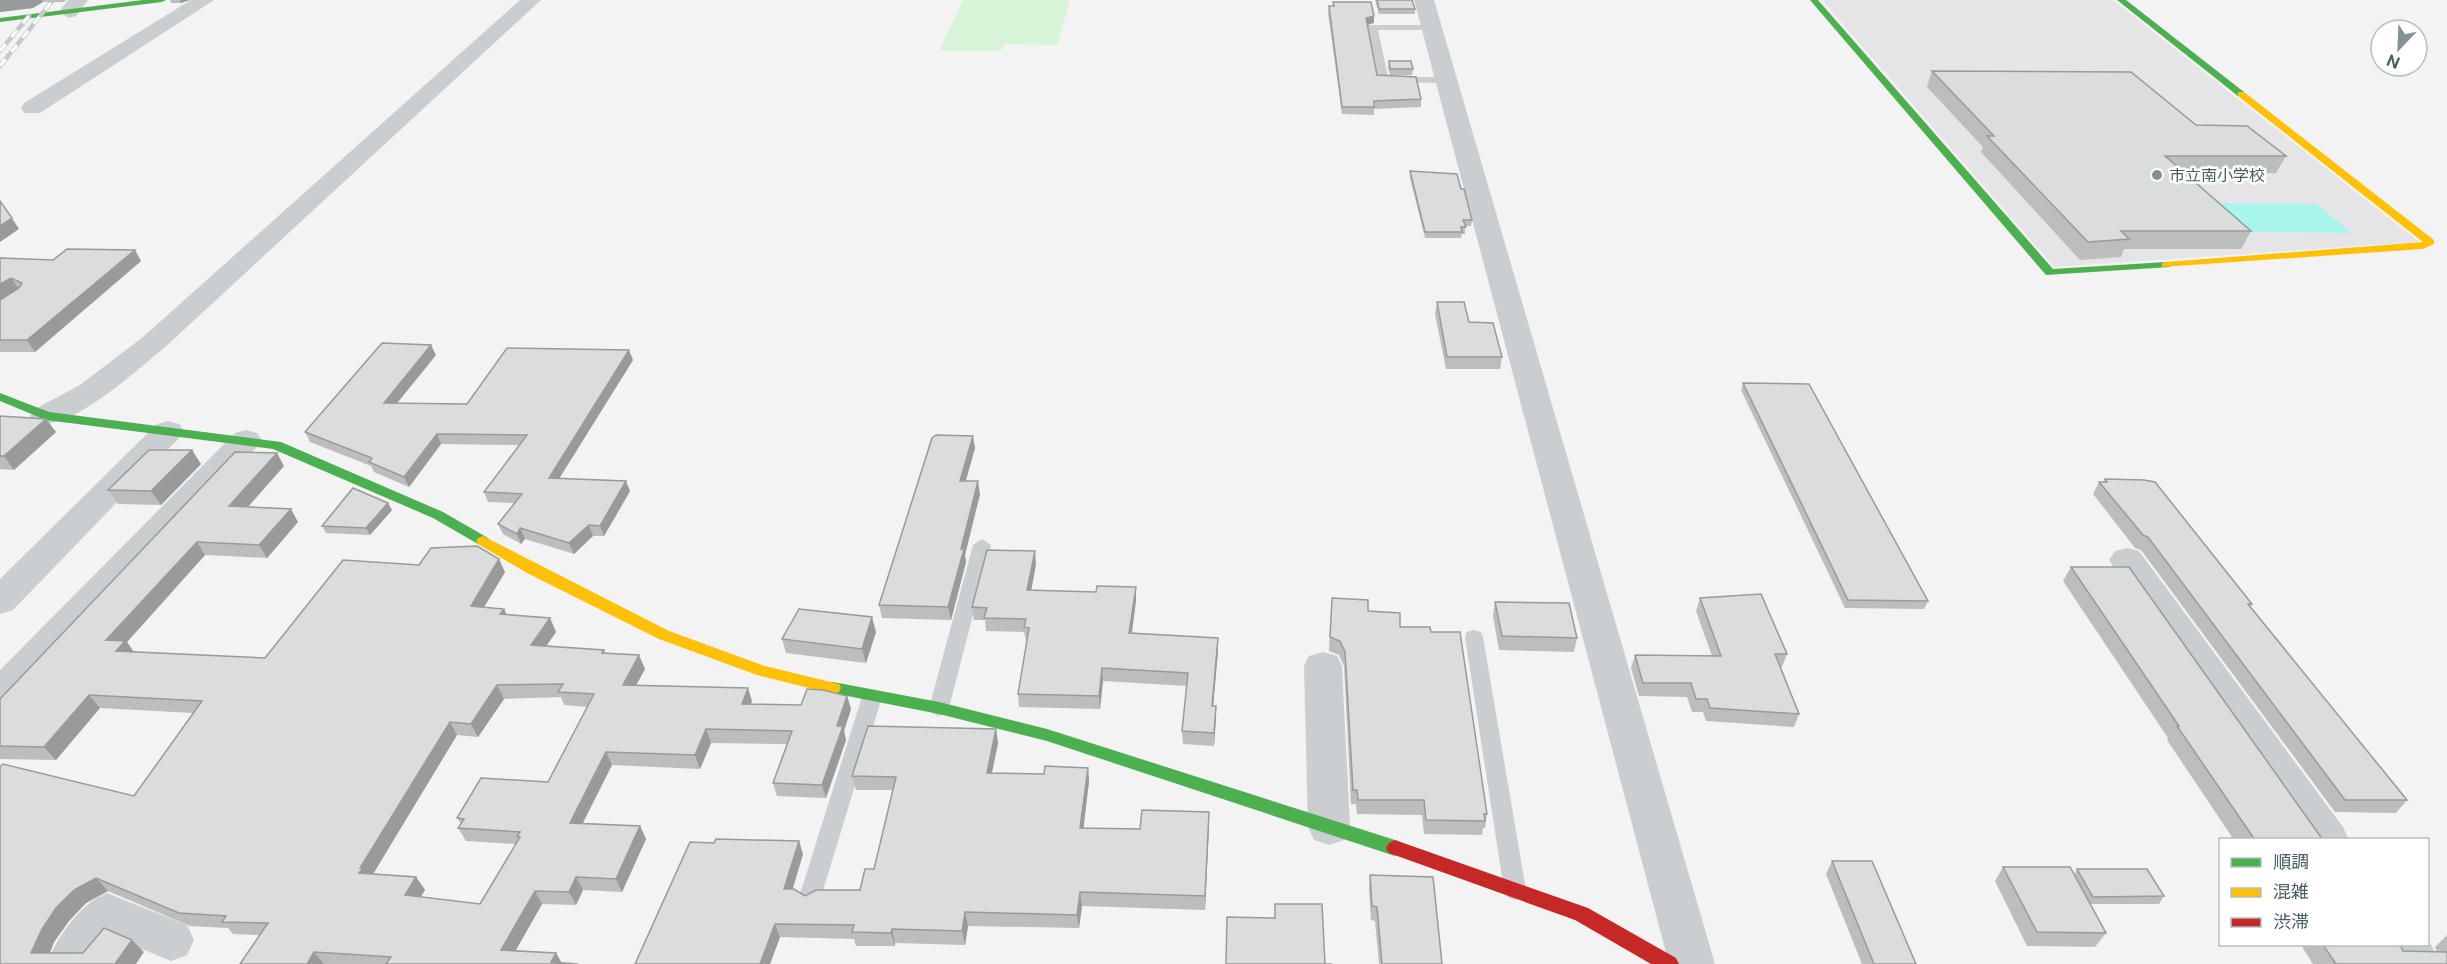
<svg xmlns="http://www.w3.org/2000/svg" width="2447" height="964" font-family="'Public Sans','Noto Sans JP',sans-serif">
  <rect width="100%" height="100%" fill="#f4f3f3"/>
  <path fill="#e5e4e6" d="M1822,0H2113L2419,242L2054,267Z"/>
  <path fill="#d7f4d8" d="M963,0H1070L1057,45L1004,44L1001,51H939Z"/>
  <path fill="#a8f5ec" d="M2216,203L2316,204L2352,233L2248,232Z"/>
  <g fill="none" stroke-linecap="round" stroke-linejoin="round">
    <g fill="#caced0" fill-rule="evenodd">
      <path d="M1368,25H1436L1437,27L1432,30H1378L1388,77H1447L1452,80L1447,83L1379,82Z"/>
      <path d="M982,539L991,545L949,708L946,713L939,716L932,713L929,708L973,545Z"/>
      <path d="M1474,630L1481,632L1483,637L1526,890L1523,897L1515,900L1507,897L1504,890L1465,637L1467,632Z"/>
      <path d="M872,690L879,692L882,697L821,897L818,904L810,907L802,904L799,897L862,697L865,692Z"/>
    </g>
    <g fill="#caced0" fill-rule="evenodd">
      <path d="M68,0H88L76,16L69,18L59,12Z"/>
      <path d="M191,0H214L40,113H24L21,108L24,103Z"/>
      <path d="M520,0H541L163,349C135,371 71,432 35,423L30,416L35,409L80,385L143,337Z"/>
      <path d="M1414,0H1434L1715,964H1669Z"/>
      <path d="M168,421L179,424L184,431L179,438L13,610L0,614V579L157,424Z"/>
      <path d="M246,430L257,433L262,440L257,447L14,706L0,710V670L235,433Z"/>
      <path d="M2127,548L2139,551L2343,827L2349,840H2303L2115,569L2109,560L2115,551Z"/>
      <path d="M1323,652L1337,656L1342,666L1350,827L1344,840L1329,845L1314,840L1308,827L1304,666L1309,656Z"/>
      <path d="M107,893L187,925L194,940L187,955L171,961L115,938L96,964H46C57,938 80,903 107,893Z"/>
      <path d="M2428,939L2441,964H2391L2381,944H2428Z"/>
    </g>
    <g fill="#4caf50" fill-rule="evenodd">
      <path d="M143,0H166L162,2L0,22V18Z"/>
      <path d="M1810,0H1818L2053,269L2166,262L2170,263V267L2046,275Z"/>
      <path d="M2117,0H2126L2244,92V96H2238Z"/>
      <path d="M0,393L49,412L281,442L443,512L488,538L490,541L483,546L478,544L433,518L273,449L46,420L0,401Z"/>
      <path d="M833,682L939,702L1047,729L1395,840L1401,843L1404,848L1401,853L1395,856L1047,741L939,714L827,692L825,688L827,684Z"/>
    </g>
    <g fill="#ffc107" fill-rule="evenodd">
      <path d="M2238,92H2244L2434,240V244L2423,249L2162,267V263L2166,262L2423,242L2238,96Z"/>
      <path d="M483,536L669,631L765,666L839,684L841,688L839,692L833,694L757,675L659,639L527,573L478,544L476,541L478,538Z"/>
    </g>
    <path fill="#c62828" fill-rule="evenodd" d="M1395,840L1588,908L1676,958L1679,964H1651L1575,920L1389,853L1386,848L1389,843Z"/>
    <defs>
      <g id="rail">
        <path d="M0,51L29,16"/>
        <path d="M0,66L53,0"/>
      </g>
    </defs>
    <use href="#rail" stroke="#c6c9ca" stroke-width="4.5"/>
    <use href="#rail" stroke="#fff" stroke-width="3" stroke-dasharray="9" stroke-linecap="butt"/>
  </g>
  <g fill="#bcbdbd" fill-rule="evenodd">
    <path d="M0,0H66L64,2H43L33,8L0,12Z"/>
    <path d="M170,0H190L181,3H171Z"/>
    <path d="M1375,0H1412L1415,9V14H1379Z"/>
    <path d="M1333,2L1374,23L1368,25L1377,75L1421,99V107L1374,109V115L1342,114L1328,13L1329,6H1333Z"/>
    <path d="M1389,61L1413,69L1412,75H1390L1388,67Z"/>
    <path d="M1932,71L2196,125L2286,156L2276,173H2185L2251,231L2241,249H2124L2121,257L2080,260L1981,152L1983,147L1927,87Z"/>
    <path d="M1410,171L1461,189L1472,220L1471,226H1465V234H1462L1461,238H1425L1410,178Z"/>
    <path d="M0,258L53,260L141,261L35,352H0Z"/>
    <path d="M1437,302L1469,322L1502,357L1500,369H1446L1435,314Z"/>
    <path d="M436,355L397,403L467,404L633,360L559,479L630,491L604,536H593L574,554L525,539L521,544L503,534L498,524L515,503L488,502L484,492L519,445L441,444L409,487L374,472L371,466L310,442L305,432Z"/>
    <path d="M1743,383L1928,601L1924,609L1845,608L1741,390Z"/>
    <path d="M0,416L46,419L56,432L14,470L0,469Z"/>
    <path d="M975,448L966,481L980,494L965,555L966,562L951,620L882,618L879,605Z"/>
    <path d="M201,464L161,505L118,504L108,490Z"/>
    <path d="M284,466L248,507L298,522L267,558L205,555L127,642L134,652L265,658L505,572L484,607L504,609L506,614L550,618L556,632L546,646L604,650L606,654L645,669L636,685L752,701L751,704L801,705L847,696L851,709L844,731L846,740L826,798L777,796L773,783L787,744L711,743L700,769L612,765L583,823L640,826L646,839L622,892L583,890L576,905L542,904L516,950L556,953L562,963L578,964H240L259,935L233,934L228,928L190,926L108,891L86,903L69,921L54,942L50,953L144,952L0,964L134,796L193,713L100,708L56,760L0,759V699ZM561,697L564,705L587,707L548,782L457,818L461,824L458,828L466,841L516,844L480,904L420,897L425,890L416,877L373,874L457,735L478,737L504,699Z"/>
    <path d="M2105,479L2252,604L2250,607L2407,800L2396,813L2335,812L2141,550L2135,548L2093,494L2099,482H2104Z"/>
    <path d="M388,503L392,510L370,535L326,533L322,526Z"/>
    <path d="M1036,564L1031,590L1096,592L1136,587V600L1132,633L1218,638V651L1213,706H1216L1214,746L1183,744L1182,731L1187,686L1103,681L1100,709L1019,707L1018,694L1027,640H1026L1024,632L986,631L985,620H974L972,607Z"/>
    <path d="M2071,567L2323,840H2234L2167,740L2168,738L2063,581Z"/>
    <path d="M1700,598L1787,654L1782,667H1781L1799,714L1794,727L1706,721L1703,712H1692L1687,697L1639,696L1631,668L1635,655L1712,656L1696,611Z"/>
    <path d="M1495,602L1577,638L1574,652L1499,650L1493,616Z"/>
    <path d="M1368,611L1400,627L1431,632L1487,814L1485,828H1483L1482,835L1424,834L1422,815L1357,814L1356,804H1351L1344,666L1339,655L1329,651L1331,612Z"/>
    <path d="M876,632L866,663L786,653L782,639Z"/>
    <path d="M996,729L998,743L992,773L1044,774L1088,768L1089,781L1083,828L1140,829L1209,825L1205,910L1082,906L1079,928L968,926L965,945L895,943V946H856L854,939L780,937L770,964H635L803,854L793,889L805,896L860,890L874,869L893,790H856L852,776Z"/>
    <path d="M1832,861L1916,964H1862L1826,874Z"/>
    <path d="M2003,867L2074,875L2077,869L2164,896L2159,904H2090L2106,933L2095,947L2027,946L1995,881Z"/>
    <path d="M1370,875L1442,964H1379L1375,921L1371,920L1369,889Z"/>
    <path d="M2447,935V964H2313L2301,945H2400L2403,951L2437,952L2435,947Z"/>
  </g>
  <g fill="#999a9a">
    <path d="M0,0H42L43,2L33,8L0,12Z"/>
    <path d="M180,0H190L181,3Z"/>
    <path d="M1374,16V23L1366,25V18Z"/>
    <path d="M12,218L19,229L0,242V226Z"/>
    <path d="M135,250L141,261L35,352L27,340Z"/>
    <path d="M11,278L19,289L0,300V284Z"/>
    <path d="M431,345L436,355L389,413L384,403Z"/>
    <path d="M629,350L633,360L553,488L549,478Z"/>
    <path d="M46,419L56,432L14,470L4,456Z"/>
    <path d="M437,434L441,444L409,487L404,477Z"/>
    <path d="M973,436L975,448L962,493L960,481Z"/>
    <path d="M192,450L201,464L161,505L151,491Z"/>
    <path d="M277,453L284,466L237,519L229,506Z"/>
    <path d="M626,481L630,491L604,536L600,526Z"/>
    <path d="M978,481L980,494L965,555L966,562L951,620L948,607L961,549Z"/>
    <path d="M388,503L392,510L370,535L366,528Z"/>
    <path d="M291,509L298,522L267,558L259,545Z"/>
    <path d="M589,525L593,536L574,554L569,543Z"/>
    <path d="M520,528L525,539L521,544L517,534Z"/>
    <path d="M197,542L205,555L127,642L135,654L117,653L106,640Z"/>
    <path d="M1035,551L1036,564L1029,603L1027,590Z"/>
    <path d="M499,559L505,572L477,619L471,606Z"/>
    <path d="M1136,587V600L1130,646L1129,633Z"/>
    <path d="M504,609L510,622L500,614Z"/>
    <path d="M872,617L876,632L866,663L862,649Z"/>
    <path d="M550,618L556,632L538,658L531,645Z"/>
    <path d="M1218,638V651L1212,719V706Z"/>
    <path d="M639,655L645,669L629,698L623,685Z"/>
    <path d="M1102,668L1103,681L1100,709L1099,696Z"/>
    <path d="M497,685L504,699L478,737L471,724Z"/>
    <path d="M748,688L752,701L746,717L742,704Z"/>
    <path d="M89,695L100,708L56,760L44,747Z"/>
    <path d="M847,696L851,709L844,731L846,740L826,798L822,785L837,726Z"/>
    <path d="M1216,706V719L1214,746V733Z"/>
    <path d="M450,722L457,735L370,879L359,873L360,868Z"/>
    <path d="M706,729L711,743L700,769L695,755Z"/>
    <path d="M996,729L998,743L989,786L987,773Z"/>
    <path d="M606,752L612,765L576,836L570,823Z"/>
    <path d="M1088,768L1089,781L1082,841L1080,828Z"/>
    <path d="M1209,812V825L1205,910V896Z"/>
    <path d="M640,826L646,839L622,892L616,879Z"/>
    <path d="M799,841L803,854L788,903L784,889Z"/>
    <path d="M416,877L425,890L414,908L405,895Z"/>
    <path d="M576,877L583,890L576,905L569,892Z"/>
    <path d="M96,878L108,891L86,903L69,921L54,942L45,964L31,953L42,929L56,908L74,890Z"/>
    <path d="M535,891L542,904L509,962L501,950Z"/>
    <path d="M1080,892L1082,906L1079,928L1077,915Z"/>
    <path d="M965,912L968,926L965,945L962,931Z"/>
    <path d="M775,924L780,937L770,964H760Z"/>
    <path d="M892,929L895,943V946L891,933Z"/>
    <path d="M132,940L144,952L136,964H115Z"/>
    <path d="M314,952L324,964H307Z"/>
    <path d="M556,953L562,964L551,962Z"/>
  </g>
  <g fill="#dbdcdc" stroke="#999a9a" stroke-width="1.5" fill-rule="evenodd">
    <path d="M1377,0H1412L1415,9H1379Z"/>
    <path d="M1333,2H1371L1374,16L1366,18L1377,75L1416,77L1421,99L1374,101V107H1342L1329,6H1334Z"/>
    <path d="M1389,61H1411L1413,69H1390Z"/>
    <path d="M1932,71L2131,72L2196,125L2247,126L2286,156H2165L2251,231H2121L2129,239L2088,242L1987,136H1994Z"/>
    <path d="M1410,171L1457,174L1461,189H1464L1472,220H1463L1466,227H1461L1462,232H1425Z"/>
    <path d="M0,201L12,218L0,226Z"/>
    <path d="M67,249L135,250L27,340H0V300L19,288L22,283L11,278L0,284V258L53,260Z"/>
    <path d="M1437,302H1464L1469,322L1493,323L1502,357H1447Z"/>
    <path d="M382,343L431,345L384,403L467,404L507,348L629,350L549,478L626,481L600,526L589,525L569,543L520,528L517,534L498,524L522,494L484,492L527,435L437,434L404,477L369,462L372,458L305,432Z"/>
    <path d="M1743,383L1809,384L1928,601L1848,600Z"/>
    <path d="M0,416L46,419L4,456H0Z"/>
    <path d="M936,435L973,436L960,481H978L961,549H964L948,607L879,605L932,438Z"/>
    <path d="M149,450H192L151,491L108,490Z"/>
    <path d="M235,452L277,453L229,506L291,509L259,545L197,542L106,640L125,641L116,651L265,658L343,560L419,565L431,548L477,546L499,559L471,606L504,609L500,614L550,618L531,645L604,650L602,653L639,655L623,685L748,688L742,704L801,705L807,689L823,690L847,696L837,726H843L822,785L773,783L792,731L706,729L695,755L606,752L570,823L640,826L616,879L576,877L569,892L535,891L501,950L556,953L551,962L578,964H386L391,957L314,952L307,964H240L268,923L222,922L226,916L179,913L96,878L74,890L56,908L42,929L31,953H83L104,928L132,940L115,964H0V767L3,764L134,796L202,701L89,695L44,747L0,746V699ZM563,684L558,692L594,694L548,782L481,778L457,818L464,819L458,828L520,832L517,836L520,837L480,904L405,895L416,877L359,873L363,868H360L450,722L471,724L497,685Z"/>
    <path d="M2105,479L2144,480L2155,482L2252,604H2248L2407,800H2345L2148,537L2143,535L2099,482H2107Z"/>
    <path d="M353,488L388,503L366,528L322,526Z"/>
    <path d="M987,550L1035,551L1027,590L1096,592L1097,586L1136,587L1129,633L1218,638L1212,706H1216L1214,733L1182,731L1188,673L1102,668L1099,696L1018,694L1029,628L1024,627L1026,619L984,618L987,608L972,607Z"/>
    <path d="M2071,567H2129L2323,840H2255L2177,726H2179Z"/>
    <path d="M1761,594L1787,654H1775L1799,714L1710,708L1707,699H1696L1691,683H1643L1635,655L1721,656L1700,598Z"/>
    <path d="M1332,598L1368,600V611L1400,613V627H1430L1431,632H1460L1487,814H1484L1485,821L1426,820L1424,800H1358L1357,790H1353L1345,652L1340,641L1330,637Z"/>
    <path d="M1495,602L1569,603L1577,638L1502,636Z"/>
    <path d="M799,609L872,617L862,649L782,639Z"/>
    <path d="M868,726L996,729L987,773L1044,774L1045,766L1088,768L1080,828L1140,829L1142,810L1209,812L1205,896L1080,892L1077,915L965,912L962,931L892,929L891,933L852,932L854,925L775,924L760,964H635L690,842L714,843L716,839L799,841L784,889H794L805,896L816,890H860L865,869H874L896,777L852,776Z"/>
    <path d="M1832,861H1872L1916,964H1874Z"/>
    <path d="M2003,867H2070L2106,933L2037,932Z"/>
    <path d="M2077,869H2147L2164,896L2093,897Z"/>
    <path d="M1370,875L1433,877L1442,964H1382L1377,907L1372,906Z"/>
    <path d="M1275,904H1322L1325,964H1332H1226L1227,917L1275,918Z"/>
    <path d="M2323,945H2400L2403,951L2447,952V964H2336Z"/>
  </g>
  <circle fill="#849295" stroke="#fff" stroke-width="2" cx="2157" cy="175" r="6"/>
  <g text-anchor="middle" stroke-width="5" stroke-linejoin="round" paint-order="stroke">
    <g font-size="16" fill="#485e62" stroke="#fff" text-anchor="start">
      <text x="2169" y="181">市立南小学校</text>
    </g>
  </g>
  <rect x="2219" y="838" width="210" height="108" fill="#ffffff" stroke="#b6bfc0" stroke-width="1.5"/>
  <rect x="2231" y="858" width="30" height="9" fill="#4caf50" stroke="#b6bfc0" stroke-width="1.5"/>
  <text x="2273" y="868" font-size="18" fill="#485e62">順調</text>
  <rect x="2231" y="888" width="30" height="9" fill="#ffc107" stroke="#b6bfc0" stroke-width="1.5"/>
  <text x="2273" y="898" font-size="18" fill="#485e62">混雑</text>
  <rect x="2231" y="918" width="30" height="9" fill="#c62828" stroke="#b6bfc0" stroke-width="1.5"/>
  <text x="2273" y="928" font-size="18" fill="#485e62">渋滞</text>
  <g transform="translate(2399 48) rotate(203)"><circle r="28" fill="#ffffff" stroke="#b6bfc0" stroke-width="1.5"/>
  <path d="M0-4.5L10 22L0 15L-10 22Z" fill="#849295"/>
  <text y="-9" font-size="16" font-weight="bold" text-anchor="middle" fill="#485e62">N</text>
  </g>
</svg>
